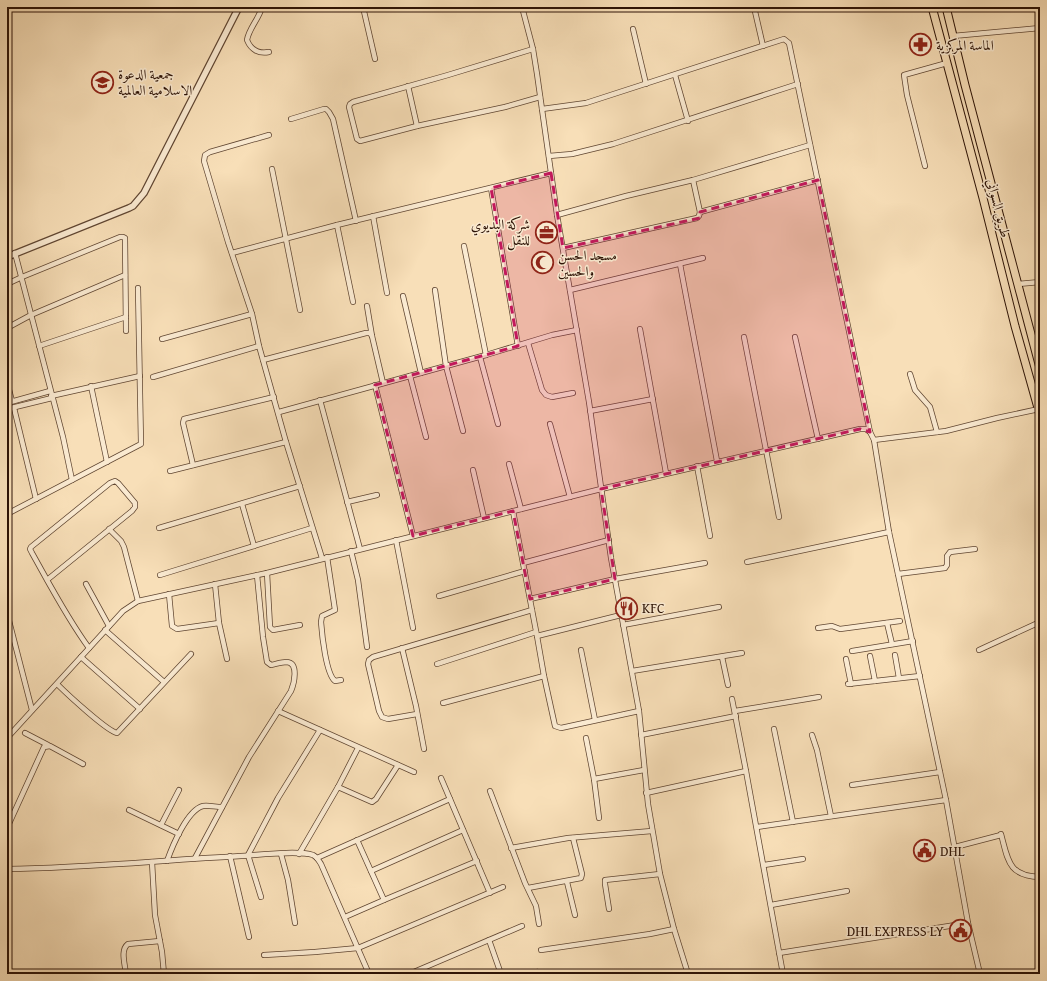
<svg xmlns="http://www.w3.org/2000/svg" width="1047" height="981" font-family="'Gentium Book Plus',Amiri,serif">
  <rect width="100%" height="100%" fill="#f8dfb8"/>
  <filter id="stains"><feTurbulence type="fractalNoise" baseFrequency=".005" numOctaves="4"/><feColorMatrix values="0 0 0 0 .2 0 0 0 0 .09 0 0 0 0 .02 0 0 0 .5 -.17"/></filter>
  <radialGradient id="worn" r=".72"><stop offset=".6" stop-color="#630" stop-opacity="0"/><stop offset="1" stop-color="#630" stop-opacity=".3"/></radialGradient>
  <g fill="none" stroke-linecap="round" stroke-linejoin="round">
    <defs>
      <g id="minor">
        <path d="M262,7C259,19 249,28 247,40C251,50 259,54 269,52"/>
        <path d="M363,7L375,59"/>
        <path d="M522,7L533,49L537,74L557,215L589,402L611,558L639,711L648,804L660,874L674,929L688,974"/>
        <path d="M754,7L763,46"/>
        <path d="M522,9L530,7"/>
        <path d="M633,29L646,84"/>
        <path d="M953,36L1040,28"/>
        <path d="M533,49L448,75L353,102L350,104L349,107L357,139L360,141L417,126L505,107L540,97"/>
        <path d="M675,75L688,121"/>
        <path d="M408,86L417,126"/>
        <path d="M542,109L586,103L784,39L789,43L870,432L874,440L889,532L946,800L968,923L980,974"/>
        <path d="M291,119L324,109H326L329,112L333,119L356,221"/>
        <path d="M269,135L210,152L205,155L204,161L228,242L252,314L259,346L286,442L322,558"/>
        <path d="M549,156L572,154L613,144L798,84"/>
        <path d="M925,166L907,95L904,75L947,63"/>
        <path d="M272,169L300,310"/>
        <path d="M491,188L518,346"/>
        <path d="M700,212L818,180"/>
        <path d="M557,215L626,196L693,180L810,145"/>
        <path d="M373,216L387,293"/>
        <path d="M337,225L353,302"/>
        <path d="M464,246L486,355"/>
        <path d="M563,248L697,218L699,216L700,212L693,180"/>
        <path d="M15,253L63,437L72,480"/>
        <path d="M232,253L337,225L551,173"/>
        <path d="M680,264L717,461"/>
        <path d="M7,284L22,277L120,237H123L125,238L126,331"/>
        <path d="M1018,284L1040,282"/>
        <path d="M435,290L446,366L463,431"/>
        <path d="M570,290L703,258"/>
        <path d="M403,296L421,373"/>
        <path d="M367,306L372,336"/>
        <path d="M7,328L31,315L125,275"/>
        <path d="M640,329L666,473"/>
        <path d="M744,337L779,517"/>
        <path d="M795,337L818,439"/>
        <path d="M162,339L252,314"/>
        <path d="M528,343L542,390L546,395L552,397L573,393"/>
        <path d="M39,346L126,317"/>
        <path d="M480,357L498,424"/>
        <path d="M263,360L366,333H370L372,336L383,383"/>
        <path d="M910,374L915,390L930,407L937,432"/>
        <path d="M410,376L426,437"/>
        <path d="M153,377L259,346"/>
        <path d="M7,382L12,401"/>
        <path d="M375,385L413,536"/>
        <path d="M91,386L107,462"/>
        <path d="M51,396L140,376"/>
        <path d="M320,400L360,549"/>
        <path d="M7,403L50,391"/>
        <path d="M14,408L36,499"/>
        <path d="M7,409L52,398"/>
        <path d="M590,411L653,399"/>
        <path d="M279,412L486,355L552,335L577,330"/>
        <path d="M550,424L570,497"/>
        <path d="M874,440L946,431L997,418L1039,409"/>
        <path d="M509,464L521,509"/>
        <path d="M193,465L183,423L184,419L274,397"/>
        <path d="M697,466L710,536"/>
        <path d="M473,470L484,518"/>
        <path d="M170,471L286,442"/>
        <path d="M347,502L377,495"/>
        <path d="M242,504L254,546"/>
        <path d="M513,511L537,636L544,676L555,726L561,728L639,711"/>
        <path d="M7,514L141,444L138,288"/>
        <path d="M159,528L300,486"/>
        <path d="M109,529L121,541L124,547L138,601"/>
        <path d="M396,540L413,628"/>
        <path d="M351,551L358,580L367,647"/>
        <path d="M327,557L335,610L322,616L321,622C322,635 326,674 335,681L341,680"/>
        <path d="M747,562L889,532"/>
        <path d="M523,563L609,540"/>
        <path d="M267,573L270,627L273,630L300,625"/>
        <path d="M898,574L945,568L947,565V556L950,552L975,549"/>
        <path d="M160,575L312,528"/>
        <path d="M47,580L132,511L135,507V503L118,483L115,481L110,483L31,547L30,549L32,553C50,585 67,618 89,648"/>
        <path d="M86,584L109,626"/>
        <path d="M215,584L219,623L227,659"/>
        <path d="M169,594L172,626L177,629L219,623"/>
        <path d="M439,596L525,571"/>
        <path d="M530,599L615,579L705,563"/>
        <path d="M7,613L32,710"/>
        <path d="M887,623L892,644"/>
        <path d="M623,625L719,607"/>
        <path d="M818,628L832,626L840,629L900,621"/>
        <path d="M105,630L164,682"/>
        <path d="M537,636L621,615"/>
        <path d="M402,648L416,706L424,749"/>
        <path d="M581,650L595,720"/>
        <path d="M979,650L1040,622"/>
        <path d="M852,651L913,641"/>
        <path d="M895,655L899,678"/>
        <path d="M870,656L875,681"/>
        <path d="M81,657L140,709"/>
        <path d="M722,657L728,685"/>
        <path d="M846,659L851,684"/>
        <path d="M437,664L536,632"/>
        <path d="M632,671L742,653"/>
        <path d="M57,684C67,694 107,731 117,733L191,654"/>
        <path d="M848,684L920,676"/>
        <path d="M732,699L746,771L783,974"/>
        <path d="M443,703L544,676"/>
        <path d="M278,711L414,772"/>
        <path d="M735,711L819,697"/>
        <path d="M417,714L388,719L382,717L379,711L368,664L369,660L373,657L532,610"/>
        <path d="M774,729L793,822"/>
        <path d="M25,733L48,745"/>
        <path d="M641,735L736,716"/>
        <path d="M812,735L817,750L831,816"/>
        <path d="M7,738L123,611L138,601L267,573L601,489L860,429H866L870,432"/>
        <path d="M586,738L594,779L599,818"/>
        <path d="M441,778L490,893"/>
        <path d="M594,779L644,770"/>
        <path d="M852,785L940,772"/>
        <path d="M338,787L372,802L376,799L398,765"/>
        <path d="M490,791L525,883L536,906L539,924"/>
        <path d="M646,793L746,771"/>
        <path d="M129,810L179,834"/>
        <path d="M161,825L179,790"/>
        <path d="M757,827L946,800"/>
        <path d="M7,828L44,747L50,746L83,764"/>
        <path d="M1001,834C1008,860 1008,876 1040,877"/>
        <path d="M955,847L1001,835"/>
        <path d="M511,848L568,838L652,831"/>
        <path d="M281,854L288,880L295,923"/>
        <path d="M299,854L338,787L358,748"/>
        <path d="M230,856L249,937"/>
        <path d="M195,858L249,757L291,691C294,684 299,663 287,662C282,662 276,664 271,665L267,662L263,637L257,575"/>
        <path d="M317,858L450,799"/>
        <path d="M167,861C172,847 187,810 203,806C208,805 216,807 222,807"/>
        <path d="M152,862L155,915L162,952L164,974"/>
        <path d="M764,865L803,859"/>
        <path d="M7,869C85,868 163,860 241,856C258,855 298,850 313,855C317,857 319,861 321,864L369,974"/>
        <path d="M371,871L463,830"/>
        <path d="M567,882L575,915"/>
        <path d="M528,888L581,878L582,874L573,838"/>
        <path d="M261,897L248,855L278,798L320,730"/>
        <path d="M384,900L477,861"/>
        <path d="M771,905L847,891"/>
        <path d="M609,909L605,884V880L660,874"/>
        <path d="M345,917L384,900L357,840"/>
        <path d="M489,940L501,974"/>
        <path d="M541,950L650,934L674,929"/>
        <path d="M779,953L968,923"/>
        <path d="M264,955L315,952L358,948L503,887"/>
        <path d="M126,974C125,964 120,950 128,944L160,941"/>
        <path d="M409,974L522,926"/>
        <path d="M534,974L537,972"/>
      </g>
      <path id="tertiary" d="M7,257L129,208L133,206L144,193L239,7"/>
      <g id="trunk">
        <path d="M932,7L983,198L1015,326L1040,415"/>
        <path d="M946,7L965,85L1040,368"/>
      </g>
    </defs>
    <use href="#minor" stroke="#604632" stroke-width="6"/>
    <use href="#tertiary" stroke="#604632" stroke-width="8"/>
    <use href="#trunk" stroke="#2d1306" stroke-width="9"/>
    <use href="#minor" stroke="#faead1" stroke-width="4.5"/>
    <use href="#tertiary" stroke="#faead1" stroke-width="5.5"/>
    <use href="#trunk" stroke="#f8dfb8" stroke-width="7"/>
  </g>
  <path fill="#c2185b" fill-opacity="0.2" stroke="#c2185b" stroke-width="3" stroke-dasharray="8 5" stroke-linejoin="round" d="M551,173L563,248L700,218V212L818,180L870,432L860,429L601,489L615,579L530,599L513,511L413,536L375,385L518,346L491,188Z"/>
  <defs>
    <symbol id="pharmacy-ring" viewBox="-11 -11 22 22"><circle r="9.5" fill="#faead1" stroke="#8f2418" stroke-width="1.5"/><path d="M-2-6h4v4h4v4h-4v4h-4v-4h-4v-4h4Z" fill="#8f2418"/></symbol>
    <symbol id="university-ring" viewBox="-11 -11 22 22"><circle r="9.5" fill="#faead1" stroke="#8f2418" stroke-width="1.5"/><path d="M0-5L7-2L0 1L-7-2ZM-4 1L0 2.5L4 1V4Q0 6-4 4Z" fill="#8f2418"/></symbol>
    <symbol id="office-ring" viewBox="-11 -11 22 22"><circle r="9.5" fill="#faead1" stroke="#8f2418" stroke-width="1.5"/><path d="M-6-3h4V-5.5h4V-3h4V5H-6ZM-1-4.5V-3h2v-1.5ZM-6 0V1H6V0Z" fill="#8f2418"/></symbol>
    <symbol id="mosque-ring" viewBox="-11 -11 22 22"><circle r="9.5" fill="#faead1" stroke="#8f2418" stroke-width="1.5"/><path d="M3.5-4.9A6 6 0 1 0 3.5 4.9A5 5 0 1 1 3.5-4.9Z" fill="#8f2418"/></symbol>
    <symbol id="restaurant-ring" viewBox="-11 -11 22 22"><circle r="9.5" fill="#faead1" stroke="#8f2418" stroke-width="1.5"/><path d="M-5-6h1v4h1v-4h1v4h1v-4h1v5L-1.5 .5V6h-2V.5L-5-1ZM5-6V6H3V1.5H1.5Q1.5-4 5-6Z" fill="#8f2418"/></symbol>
    <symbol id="civic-ring" viewBox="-11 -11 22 22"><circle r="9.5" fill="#faead1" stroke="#8f2418" stroke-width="1.5"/><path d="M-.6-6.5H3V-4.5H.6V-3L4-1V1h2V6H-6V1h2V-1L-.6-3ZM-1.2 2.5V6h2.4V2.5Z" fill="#8f2418"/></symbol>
  </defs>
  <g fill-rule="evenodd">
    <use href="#pharmacy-ring" x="908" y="32" width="25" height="25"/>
    <use href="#university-ring" x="90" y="70" width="25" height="25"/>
    <use href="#office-ring" x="534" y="220" width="25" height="25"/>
    <use href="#mosque-ring" x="530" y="250" width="25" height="25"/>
    <use href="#restaurant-ring" x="614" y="596" width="25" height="25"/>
    <use href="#civic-ring" x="912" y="838" width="25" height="25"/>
    <use href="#civic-ring" x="948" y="918" width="25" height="25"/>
  </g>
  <g text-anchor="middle" stroke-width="3" stroke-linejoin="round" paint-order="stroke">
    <g font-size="14" fill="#2d1306" stroke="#faead1" text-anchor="start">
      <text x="936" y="50">الماسة المركزية</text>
      <text x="118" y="79">جمعية الدعوة<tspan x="118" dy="16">الاسلامية العالمية</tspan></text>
      <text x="530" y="229" text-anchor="end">شركة البديوي<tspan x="530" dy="16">للنقل</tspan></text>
      <text x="558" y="260">مسجد الحسن<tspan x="558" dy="16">والحسين</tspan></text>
      <text x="642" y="613">KFC</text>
      <text x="940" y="856">DHL</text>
      <text x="944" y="936" text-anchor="end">DHL EXPRESS LY</text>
    </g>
    <g font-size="14" fill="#2d1306" stroke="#faead1">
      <text transform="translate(999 208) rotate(76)" y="5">طريق السواني</text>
    </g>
  </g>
  <rect width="1047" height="981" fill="none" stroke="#f8dfb8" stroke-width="24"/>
  <rect x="8" y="8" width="1031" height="965" fill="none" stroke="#2d1306" stroke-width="2"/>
  <rect x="12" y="12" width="1023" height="957" fill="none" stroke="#2d1306"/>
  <rect width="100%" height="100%" filter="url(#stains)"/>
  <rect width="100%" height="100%" fill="url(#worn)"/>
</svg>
